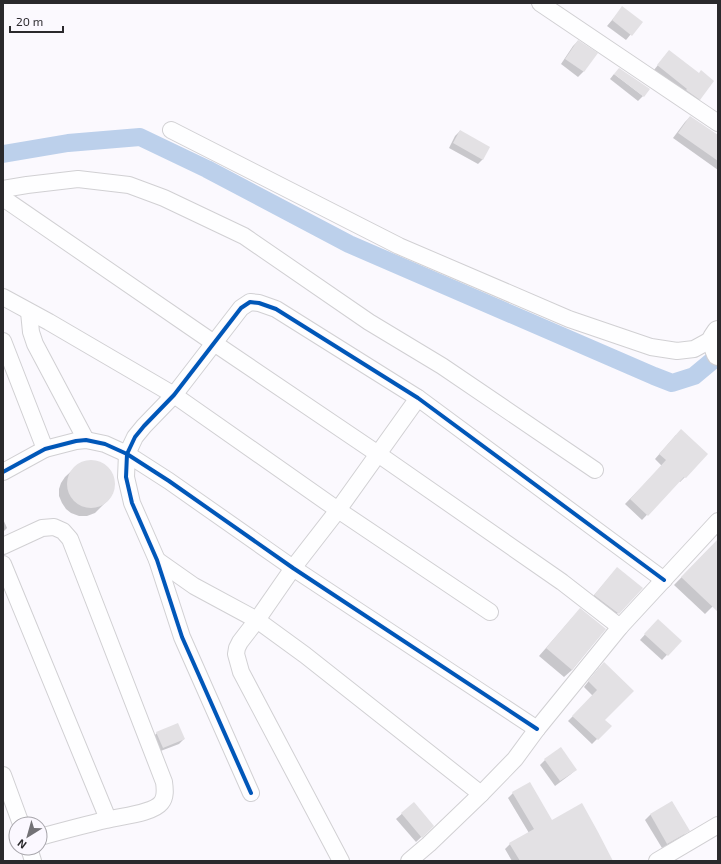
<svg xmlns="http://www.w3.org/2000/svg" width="721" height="864" font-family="'Exo 2',sans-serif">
  <rect width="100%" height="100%" fill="#fbf9fe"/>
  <g fill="#0003">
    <path d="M618,13L641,22L626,40L607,26Z"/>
    <path d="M578,41L596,54L583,72L578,77L561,64L573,46Z"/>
    <path d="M669,51L700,99L696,103L654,70Z"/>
    <path d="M614,74L643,96L638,101L610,79Z"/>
    <path d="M690,117L718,136V170L673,138L685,122Z"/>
    <path d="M460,131L483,159L478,164L449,148L455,136Z"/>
    <path d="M676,435L685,477L680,482L679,481L642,520L625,504L662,466L655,459Z"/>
    <path d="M86,461H94L102,464L109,469L113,476L114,484L113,492L109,499L95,513L87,516H79L71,513L66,509L62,503L59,496V489L61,483L65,477L79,464Z"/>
    <path d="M3,519L7,528L3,532Z"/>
    <path d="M715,543L718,546V601L705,614L674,585Z"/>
    <path d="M613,573L642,588L613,618L590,600Z"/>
    <path d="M573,617L605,629L572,670L564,677L539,656Z"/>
    <path d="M658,620L680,641L662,660L640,640Z"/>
    <path d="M599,668L604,720L610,726L592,744L568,721L593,696L584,687Z"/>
    <path d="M157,733L184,739L179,744L158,752L152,738Z"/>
    <path d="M545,760L576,769L571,774L555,786L540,765Z"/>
    <path d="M513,793L552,821L612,861H512L505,849L510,844L529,833L508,798Z"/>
    <path d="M672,802L688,830L684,835L662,848L645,820L650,815Z"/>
    <path d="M414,803L433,826L416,842L396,819Z"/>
  </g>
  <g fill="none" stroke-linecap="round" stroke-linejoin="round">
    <path stroke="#bcd0eb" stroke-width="18" d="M3,154L68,143L140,137L207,169L349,244L654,376L672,383L694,376L718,356"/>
  </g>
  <g fill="#e3e1e4">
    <path d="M622,6L643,22L632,36L612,20Z"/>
    <path d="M578,40L598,53L584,72L565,59Z"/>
    <path d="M669,50L699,73L701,70L714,81L700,100L686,90L687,89L657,65Z"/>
    <path d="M619,68L650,89L644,97L614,74Z"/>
    <path d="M690,116L718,135V161L678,133Z"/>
    <path d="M460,130L490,147L483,160L453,143Z"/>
    <path d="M681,429L708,454L686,478L684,477L648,516L630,499L666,460L659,454Z"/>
    <circle cx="91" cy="484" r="24"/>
    <path d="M718,539V612L681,577Z"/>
    <path d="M617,567L643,588L619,614L594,595Z"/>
    <path d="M580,608L606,629L572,670L546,648Z"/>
    <path d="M658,619L682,641L668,656L644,634Z"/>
    <path d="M604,662L634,691L605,720L612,726L598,740L572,716L597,690L588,681Z"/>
    <path d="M178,723L185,739L163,748L156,732Z"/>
    <path d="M561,747L577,770L560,781L544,759Z"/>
    <path d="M530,782L552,820L582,803L598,832L613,861H520L509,843L534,829L512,792Z"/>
    <path d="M672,801L690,831L667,844L650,814Z"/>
    <path d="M414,802L434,826L422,838L401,813Z"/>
  </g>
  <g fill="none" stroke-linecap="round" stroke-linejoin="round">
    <defs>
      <g id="minor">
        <path d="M540,3L718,123"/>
        <path d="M171,130L399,246L569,319L651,347L677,351L694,349L714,338"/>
        <path d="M3,189L27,185L78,179L129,185L164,198L244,236L369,322L442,366L595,470"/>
        <path d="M3,198L214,343L378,454L562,582L620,627"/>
        <path d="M3,297L49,322L174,395L338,510L490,612"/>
        <path d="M29,312L31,332L35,344L86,440"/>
        <path d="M3,341L45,449"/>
        <path d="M3,472L45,449L76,441L86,440L105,444L127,454L169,481L293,568L537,729"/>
        <path d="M3,546L42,528L54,527L63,531L70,539L164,782C165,789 166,797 161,803C152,814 120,816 106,820C84,825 62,831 40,837"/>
        <path d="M157,560L194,586L257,620L305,655L481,794"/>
        <path d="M3,564L108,819"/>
        <path d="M3,775L21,824"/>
        <path d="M251,793L182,637L157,560L132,503L126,477L127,454L135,437L144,426L174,395L241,308L250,302L259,303L276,309L418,398L664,580"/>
        <path d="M29,848L33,861"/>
        <path d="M341,861L241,672L236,654L237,648L240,642L257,620L293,568L338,510L418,398"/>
        <path d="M409,861L429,844L481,794L515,759L537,729L620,627L718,521"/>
        <path d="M657,861L718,825"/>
      </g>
      <path id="secondary" d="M718,332L714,338L716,349L718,354"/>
    </defs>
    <use href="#minor" stroke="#d1d0d3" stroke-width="18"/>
    <use href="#secondary" stroke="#d1d0d3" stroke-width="24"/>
    <use href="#minor" stroke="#fefeff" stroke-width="16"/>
    <use href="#secondary" stroke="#fefeff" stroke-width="22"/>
    <defs>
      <g id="cycleway">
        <path d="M3,472L45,449L76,441L86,440L105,444L127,454L169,481L293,568L537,729"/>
        <path d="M251,793L182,637L157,560L132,503L126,477L127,454L135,437L144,426L174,395L241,308L250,302L259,303L276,309L418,398L664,580"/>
      </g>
    </defs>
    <use href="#cycleway" stroke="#fbf8ff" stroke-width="6"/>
    <use href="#cycleway" stroke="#0057b8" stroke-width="4"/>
  </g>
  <rect width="721" height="864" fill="none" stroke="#2a292c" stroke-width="8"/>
  <g transform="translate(28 836) rotate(217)"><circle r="19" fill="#fbf8ff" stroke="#a7a5ab"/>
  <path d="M0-3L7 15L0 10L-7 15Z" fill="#737276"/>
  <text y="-6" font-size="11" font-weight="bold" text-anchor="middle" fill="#2a292c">N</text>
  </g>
  <path d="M10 26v6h53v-6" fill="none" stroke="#2a292c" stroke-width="2"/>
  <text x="16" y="26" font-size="12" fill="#2a292c" stroke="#fbf8ff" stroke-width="3" paint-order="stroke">20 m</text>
</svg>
